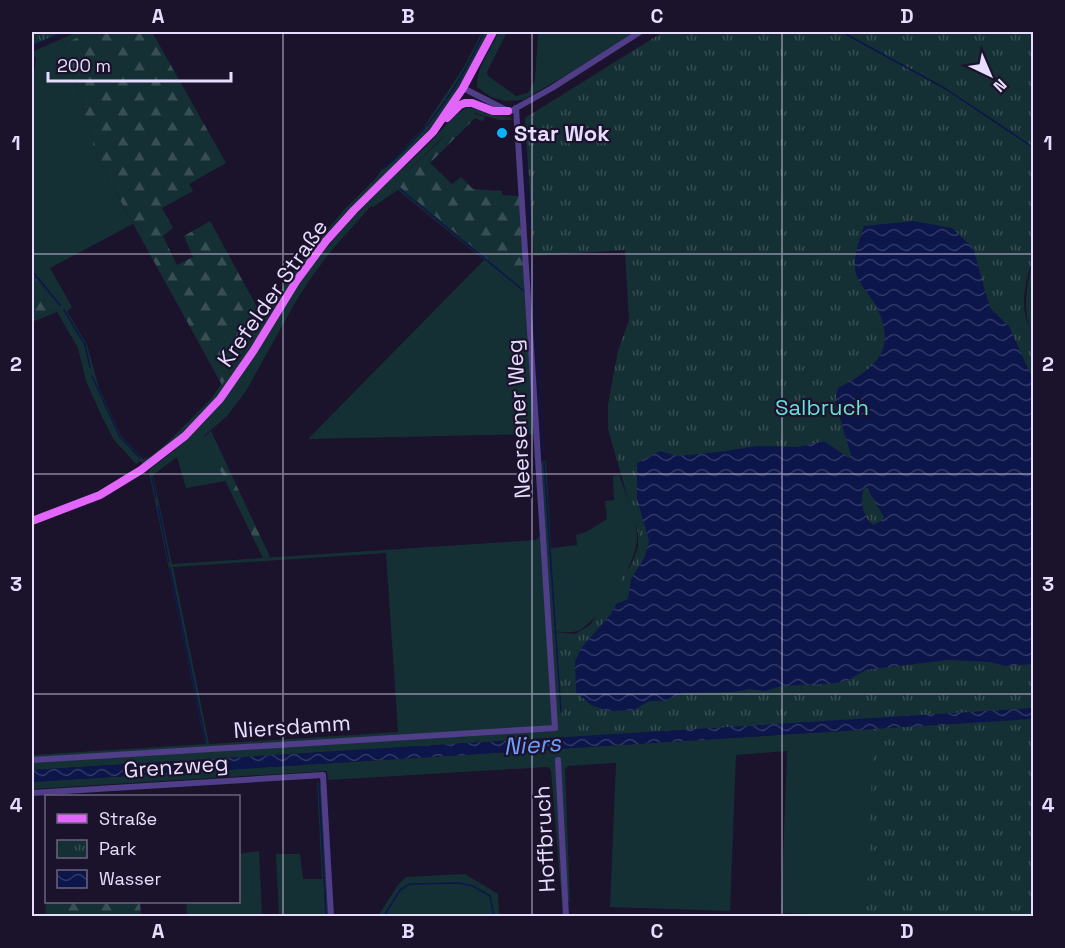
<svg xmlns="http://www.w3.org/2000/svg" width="1065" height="948" font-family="'Space Grotesk',sans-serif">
  <defs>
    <pattern id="forest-firs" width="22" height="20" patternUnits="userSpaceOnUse" patternTransform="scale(1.5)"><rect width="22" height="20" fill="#153035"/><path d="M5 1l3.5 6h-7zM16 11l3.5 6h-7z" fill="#374e53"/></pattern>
    <pattern id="park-tufts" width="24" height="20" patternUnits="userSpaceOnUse" patternTransform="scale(1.5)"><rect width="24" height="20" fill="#153035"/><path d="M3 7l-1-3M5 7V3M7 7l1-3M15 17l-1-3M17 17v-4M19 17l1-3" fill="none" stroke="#374e53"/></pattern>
    <pattern id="water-waves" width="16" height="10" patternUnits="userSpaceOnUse" patternTransform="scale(1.5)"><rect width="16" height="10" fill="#0c164a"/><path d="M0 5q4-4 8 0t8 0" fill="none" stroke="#2f3765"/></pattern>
  </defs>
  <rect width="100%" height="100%" fill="#1b122b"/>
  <g fill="#153035" fill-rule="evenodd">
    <path d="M77,32H88L64,44L93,142V151L133,224L50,268L72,307L67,311L87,345L99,388L121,436L143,459L150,457L168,442L210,400L243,354L290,275L343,211L376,178L382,169L397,156L423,128L464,67L482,32H488C467,73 444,116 411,150C384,178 352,203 327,233C292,276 267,325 236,370C229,380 223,391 215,400C194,425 170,446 145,465L140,461L136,464L114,440L101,415L86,381L78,348L57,312L32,322V319L60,307L32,274V90L36,57H32V52Z"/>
    <path d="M499,32H507L487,72L488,76L516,96L528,93L535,80L538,32H635L575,70L523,100L505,101L491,97L477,87C476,69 491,48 499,32Z"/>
    <path d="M466,108C481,108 495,115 510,117L513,120H499L475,113L447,133L409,170L525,289L540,463L546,460L551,548L577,545L576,535L586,532L607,519L605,501L614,500L613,476L619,475C626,494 636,517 637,537C638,562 601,618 580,630C572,634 562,631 553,632L814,706L1033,708L32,770V755L205,744L149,472L151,468C223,419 247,363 293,293C329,238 375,194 423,149C438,135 449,119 466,108ZM398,190L484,260L308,439L533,434L540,536L536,540L172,564L153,475L177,457L186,488L226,481L204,436L227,416L246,391L296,301L313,275L331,251L371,206L373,207ZM386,553L398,732L209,744L173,567Z"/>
    <path d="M1033,262V333C1021,317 1027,279 1033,262Z"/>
    <path d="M1033,719V916H884L781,913L787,751L736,755L730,911L610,907L616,763L568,766L565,769L570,902L568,900L556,767L563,916L551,770L548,767L328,780L327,771L32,789V782Z"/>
    <path d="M317,781L321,787L328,916H279L276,854H300L303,879H322Z"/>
    <path d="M259,851L262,916H187L186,902H238L239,854Z"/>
    <path d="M465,874L498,894L499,916H378L398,885L406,877Z"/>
  </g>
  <g fill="url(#forest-firs)">
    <path d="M88,32H152L226,163L189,184L193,191L162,208L173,228L163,236L177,265L193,257L184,236L210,221L264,320L222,385L93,151V142L64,44Z"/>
    <path d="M468,112L486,117L482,121L475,118L430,163L452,184L461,177L473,189L502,191V195L519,196L525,290L400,187L409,170L438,143L461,116Z"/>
    <path d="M32,274L60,307L32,319Z"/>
    <path d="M211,431L270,557L263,558L204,437Z"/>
    <path d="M45,887H46V902H140L141,916H46Z"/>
  </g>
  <g fill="url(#park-tufts)">
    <path d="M32,32H67L32,46Z"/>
    <path d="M663,32H1033L1034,257C1025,279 1017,314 1034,334L1033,916H866L874,724L564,743L555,632L575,634L590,625L632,563L638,547V533L608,429V405L612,382L618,351L629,320L625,250L534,256L525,118Z"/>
  </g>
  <g fill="url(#water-waves)" fill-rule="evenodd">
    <path d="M913,221L952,228L973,248L990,308L1009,326L1033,380V664L1005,666L990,662L948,660L866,670L846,681L828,684L782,686L765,691L749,689L734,692L683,693L664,701H649L634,710L608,711L591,705L576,692L575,662L581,648L611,614L616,604L628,599L631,579L645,556L649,541L637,499V463L660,451L677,456L719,452L757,446L798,447L824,441L849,458L851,455L835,402L838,388C874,369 898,351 877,308C872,297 862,288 857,277C851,260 859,242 864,226ZM864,488H867L884,517L881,521L873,525C862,516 860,501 864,488Z"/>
    <path d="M1033,708V719L32,782V770Z"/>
  </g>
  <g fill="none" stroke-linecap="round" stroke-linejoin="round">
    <g stroke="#0c164a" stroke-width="1.5">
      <path d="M842,32L946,89L1034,148"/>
      <path d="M32,46L64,32"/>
      <path d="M524,137L530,228"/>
      <path d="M383,169C427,133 461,83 484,32"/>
      <path d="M400,189L524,291"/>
      <path d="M532,259L544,456"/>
      <path d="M32,271L60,305"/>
      <path d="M64,310L85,345L90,367"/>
      <path d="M92,376L120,437L140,458"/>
      <path d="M544,462L561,712"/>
      <path d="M152,477L156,497"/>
      <path d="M158,506L169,562"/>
      <path d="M170,568L206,743"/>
      <path d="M319,784L326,916"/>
      <path d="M384,916L400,890L410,884L459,883L473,886L490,896L494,916"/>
    </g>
    <g stroke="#503e89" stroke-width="6">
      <path d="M463,88L508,111H511L552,88L640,32"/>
      <path d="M32,760L555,728L516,108"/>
      <path d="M558,760L566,916"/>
      <path d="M32,793L323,775L331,916"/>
    </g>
    <g stroke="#e366fc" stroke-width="8">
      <path d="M447,118L460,105L465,103H472L493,111H508"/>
      <path d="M32,521L100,495L141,470L185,436L220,399L254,350L297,280L326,241L354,210L433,132L463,88L493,32"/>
    </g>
  </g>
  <path fill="none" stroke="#e7ddfe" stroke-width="1.5" stroke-opacity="0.55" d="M283,32V916M532,32V916M782,32V916M32,254H1034M32,474H1034M32,694H1034"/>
  <circle fill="#0db1fa" stroke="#1b122b" stroke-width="2" cx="502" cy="133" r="6"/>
  <g text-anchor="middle" stroke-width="4.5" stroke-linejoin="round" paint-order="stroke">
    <g font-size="22" font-weight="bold" fill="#e7ddfe" stroke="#1b122b" text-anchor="start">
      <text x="514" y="141">Star Wok</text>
    </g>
    <g font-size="22" fill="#e7ddfe" stroke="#1b122b">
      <text transform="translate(272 293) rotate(-55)" y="8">Krefelder Straße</text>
      <text transform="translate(518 419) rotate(-93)" y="8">Neersener Weg</text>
      <text transform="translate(292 726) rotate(-4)" y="8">Niersdamm</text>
      <text transform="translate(176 766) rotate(-4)" y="8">Grenzweg</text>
      <text transform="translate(544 839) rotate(-93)" y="8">Hoffbruch</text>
    </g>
    <g font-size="22" fill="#68dfda" stroke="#1b122b">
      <text x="822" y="415">Salbruch</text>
    </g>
    <g font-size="24" font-style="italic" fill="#6d9cfc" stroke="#1b122b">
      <text transform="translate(532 745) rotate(-4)" y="8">Niers</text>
    </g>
  </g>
  <rect width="1065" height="948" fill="none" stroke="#1b122b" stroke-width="66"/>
  <rect x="45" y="795" width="195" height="108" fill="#1b122b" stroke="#6d637f" stroke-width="1.5"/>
  <rect x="57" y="814" width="30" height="9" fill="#e366fc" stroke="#6d637f" stroke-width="1.5"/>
  <text x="99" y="825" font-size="18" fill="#e7ddfe">Straße</text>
  <rect x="57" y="840" width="30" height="18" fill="url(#park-tufts)" stroke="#6d637f" stroke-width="1.5"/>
  <text x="99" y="855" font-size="18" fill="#e7ddfe">Park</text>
  <rect x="57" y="870" width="30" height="18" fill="url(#water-waves)" stroke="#6d637f" stroke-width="1.5"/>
  <text x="99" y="885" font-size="18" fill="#e7ddfe">Wasser</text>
  <g transform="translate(990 75) rotate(136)" stroke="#1b122b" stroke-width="4.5" paint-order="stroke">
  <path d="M0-4.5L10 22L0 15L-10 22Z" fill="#e7ddfe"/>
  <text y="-9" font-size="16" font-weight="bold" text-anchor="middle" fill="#e7ddfe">N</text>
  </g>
  <path d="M48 72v9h183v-9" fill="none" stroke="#e7ddfe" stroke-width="3"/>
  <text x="57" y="72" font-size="18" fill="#e7ddfe" stroke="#1b122b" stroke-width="4.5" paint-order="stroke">200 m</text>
  <rect x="33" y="33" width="999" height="882" fill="none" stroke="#e7ddfe" stroke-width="2"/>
  <g font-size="20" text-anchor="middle" font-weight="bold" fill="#e7ddfe">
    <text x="158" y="23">A</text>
    <text x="408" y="23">B</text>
    <text x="657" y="23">C</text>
    <text x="907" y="23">D</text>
    <text x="16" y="150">1</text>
    <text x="1048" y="150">1</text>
    <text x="16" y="371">2</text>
    <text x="1048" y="371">2</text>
    <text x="16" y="591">3</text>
    <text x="1048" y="591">3</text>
    <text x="16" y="812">4</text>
    <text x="1048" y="812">4</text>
    <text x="158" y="938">A</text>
    <text x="408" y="938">B</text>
    <text x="657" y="938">C</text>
    <text x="907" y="938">D</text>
  </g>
</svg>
